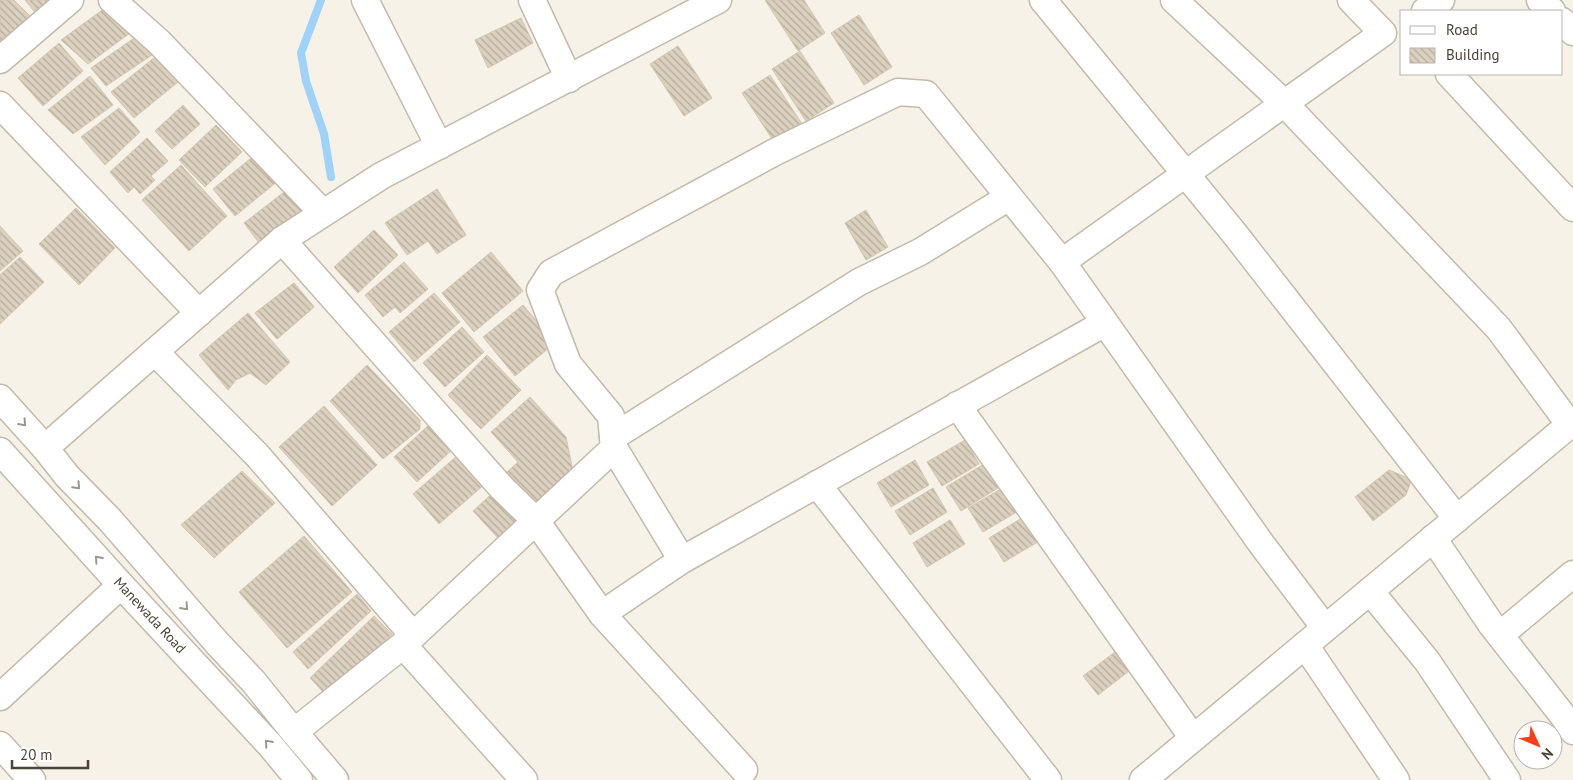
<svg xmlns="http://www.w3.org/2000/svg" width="1573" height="780" font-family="'PT Sans',sans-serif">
  <defs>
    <pattern id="building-back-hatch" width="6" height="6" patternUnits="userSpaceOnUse" patternTransform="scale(1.25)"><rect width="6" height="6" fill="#dcd1bf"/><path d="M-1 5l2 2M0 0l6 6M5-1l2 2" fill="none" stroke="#b4ab9c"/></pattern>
  </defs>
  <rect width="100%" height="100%" fill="#f6f2e8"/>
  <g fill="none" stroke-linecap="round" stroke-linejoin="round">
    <path stroke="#9fd2f8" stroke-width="8" d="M321,0L301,53L306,81L324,134L331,177"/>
  </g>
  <g fill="url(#building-back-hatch)" stroke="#d4c6af">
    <path d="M0,0H14L32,18L0,49Z"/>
    <path d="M25,0H56L38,16Z"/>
    <path d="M765,0H804L825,33L798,51Z"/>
    <path d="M105,8L134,30L88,64L61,40Z"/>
    <path d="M859,15L892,67L864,85L831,33Z"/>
    <path d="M521,18L533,43L488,68L475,40Z"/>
    <path d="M140,34L155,53L106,86L91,68Z"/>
    <path d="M59,43L83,71L43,106L18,78Z"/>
    <path d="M678,46L712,98L684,116L650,64Z"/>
    <path d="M800,51L834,103L806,121L772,69Z"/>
    <path d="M154,58L178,82L134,118L111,92Z"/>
    <path d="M770,75L804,127L776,145L742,93Z"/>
    <path d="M90,76L113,105L73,134L48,110Z"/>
    <path d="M183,105L200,124L172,149L155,131Z"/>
    <path d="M119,108L140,132L105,165L81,137Z"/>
    <path d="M216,125L242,152L205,187L179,160Z"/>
    <path d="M147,138L168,161L151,176L155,180L140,194L134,187L128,193L110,172Z"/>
    <path d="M256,154L278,181L235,216L213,189Z"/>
    <path d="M181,165L227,216L189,251L142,200Z"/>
    <path d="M288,189L306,213L262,247L244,223Z"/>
    <path d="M437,189L466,235L437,254L428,241L407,255L385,223Z"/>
    <path d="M76,208L115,248L79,285L39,244Z"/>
    <path d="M866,210L888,247L866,260L845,223Z"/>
    <path d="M0,226L23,251L0,271Z"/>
    <path d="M374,230L398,255L358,293L334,267Z"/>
    <path d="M491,252L523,291L474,332L442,293Z"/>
    <path d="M20,257L44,282L0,324V275Z"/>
    <path d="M404,262L428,289L400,313L395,307L383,317L365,295Z"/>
    <path d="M294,283L314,307L277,339L255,313Z"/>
    <path d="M294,283L314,307L277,339L255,313Z"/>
    <path d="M434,293L460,322L414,362L389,332Z"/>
    <path d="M523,305L555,343L515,376L483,337Z"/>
    <path d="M248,313L290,362L266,385L250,373L236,380L228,390L199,355Z"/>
    <path d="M462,327L484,352L445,387L423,363Z"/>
    <path d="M487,355L521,390L481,429L448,395Z"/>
    <path d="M367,365L420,420V429L383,459L330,401Z"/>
    <path d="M530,397L566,437L573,471L535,505L507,472L518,462L491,432Z"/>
    <path d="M324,406L377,465L332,506L279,447Z"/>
    <path d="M430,424L453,449L417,482L394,457Z"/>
    <path d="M965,440L979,464L942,486L927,462Z"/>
    <path d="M458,455L485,484L439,524L413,494Z"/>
    <path d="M915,460L929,485L891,507L877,483Z"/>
    <path d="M984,464L998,488L961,511L946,487Z"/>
    <path d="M1389,470L1408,478L1410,484L1406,495L1373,521L1355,497Z"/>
    <path d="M242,471L275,503L214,558L181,525Z"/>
    <path d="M1006,486L1020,510L983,532L968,508Z"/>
    <path d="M933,488L947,512L910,535L895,511Z"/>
    <path d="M497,489L522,515L498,538L473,511Z"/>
    <path d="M1027,515L1041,540L1004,562L989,538Z"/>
    <path d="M950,520L965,544L927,567L913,543Z"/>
    <path d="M304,536L352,592L287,648L239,592Z"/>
    <path d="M357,594L371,611L308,669L293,652Z"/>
    <path d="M374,616L392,634L327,696L310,678Z"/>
    <path d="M1119,649L1133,668L1098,695L1083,676Z"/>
  </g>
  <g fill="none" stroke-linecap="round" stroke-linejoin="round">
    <defs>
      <g id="minor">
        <path d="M112,0L159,42L323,213"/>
        <path d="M365,0L439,146"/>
        <path d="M532,0L569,79"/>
        <path d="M1043,0L1234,233L1457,519"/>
        <path d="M1174,0L1284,103L1499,329L1570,425"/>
        <path d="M1540,0L1552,11"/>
        <path d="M1425,11L1441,0"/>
        <path d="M1562,21L1573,32"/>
        <path d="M0,60L70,0"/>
        <path d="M1449,74L1573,208"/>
        <path d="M0,105L199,313"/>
        <path d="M282,240L502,488L536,521L602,614L682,560"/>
        <path d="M1062,262L1260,542L1325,628"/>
        <path d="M155,352L257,455L413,635"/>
        <path d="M0,398L45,448L67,476L110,520L218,644L253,681L294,732L335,780"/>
        <path d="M957,405L1193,738"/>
        <path d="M613,437L859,282L920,252L1009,197"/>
        <path d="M45,448L282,240L381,176L718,0"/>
        <path d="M614,448L682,560L1105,323"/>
        <path d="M0,451L121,585L270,745L299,780"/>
        <path d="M817,484L1048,780"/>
        <path d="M1433,538L1491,624L1564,717L1573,731"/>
        <path d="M1370,591L1427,661L1507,780"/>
        <path d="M602,614L744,770"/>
        <path d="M1500,635L1573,574"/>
        <path d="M403,645L524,780"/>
        <path d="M1305,645L1396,780"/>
        <path d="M0,697L121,585"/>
        <path d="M294,732L403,645L614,448L611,416L568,364L540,290L551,273L775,152L898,92L926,94L1062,262L1383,33L1351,0"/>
        <path d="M0,745L32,780"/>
        <path d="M1143,780L1573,422"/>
      </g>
    </defs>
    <use href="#minor" stroke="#c3baaa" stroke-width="29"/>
    <use href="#minor" stroke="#fff" stroke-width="26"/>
  </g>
  <defs><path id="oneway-chevron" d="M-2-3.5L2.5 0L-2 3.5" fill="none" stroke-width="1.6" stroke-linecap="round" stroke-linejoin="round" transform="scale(1.25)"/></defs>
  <g stroke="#9b9890">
    <use href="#oneway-chevron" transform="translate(23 423) rotate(48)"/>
    <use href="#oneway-chevron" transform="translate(77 486) rotate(46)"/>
    <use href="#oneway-chevron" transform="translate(98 559) rotate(-132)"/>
    <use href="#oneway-chevron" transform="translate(185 607) rotate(48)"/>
    <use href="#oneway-chevron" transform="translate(268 743) rotate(-131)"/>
  </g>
  <g text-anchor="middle" stroke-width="5" stroke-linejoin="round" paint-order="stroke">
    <g font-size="14" fill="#4a4336" stroke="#fff">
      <text transform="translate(150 615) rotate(47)" y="5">Manewada Road</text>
    </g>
  </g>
  <rect x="1400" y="10" width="162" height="65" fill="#ffffff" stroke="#b7b4af"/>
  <rect x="1410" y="26" width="25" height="8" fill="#ffffff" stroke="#b7b4af"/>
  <text x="1446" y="35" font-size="15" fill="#4a4336">Road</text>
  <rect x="1410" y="48" width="25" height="15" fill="url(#building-back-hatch)" stroke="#b7b4af"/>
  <text x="1446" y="60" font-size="15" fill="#4a4336">Building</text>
  <g transform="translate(1538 745) rotate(134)"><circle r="24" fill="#ffffff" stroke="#b7b4af"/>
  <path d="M0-4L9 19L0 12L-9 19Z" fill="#ff3d16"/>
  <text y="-8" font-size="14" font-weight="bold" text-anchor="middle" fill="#4a4336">N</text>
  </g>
  <path d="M12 760v8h76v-8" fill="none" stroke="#4a4336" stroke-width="2.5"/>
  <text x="20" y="760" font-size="15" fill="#4a4336" stroke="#ffffff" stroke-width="4" paint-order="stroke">20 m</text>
</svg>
